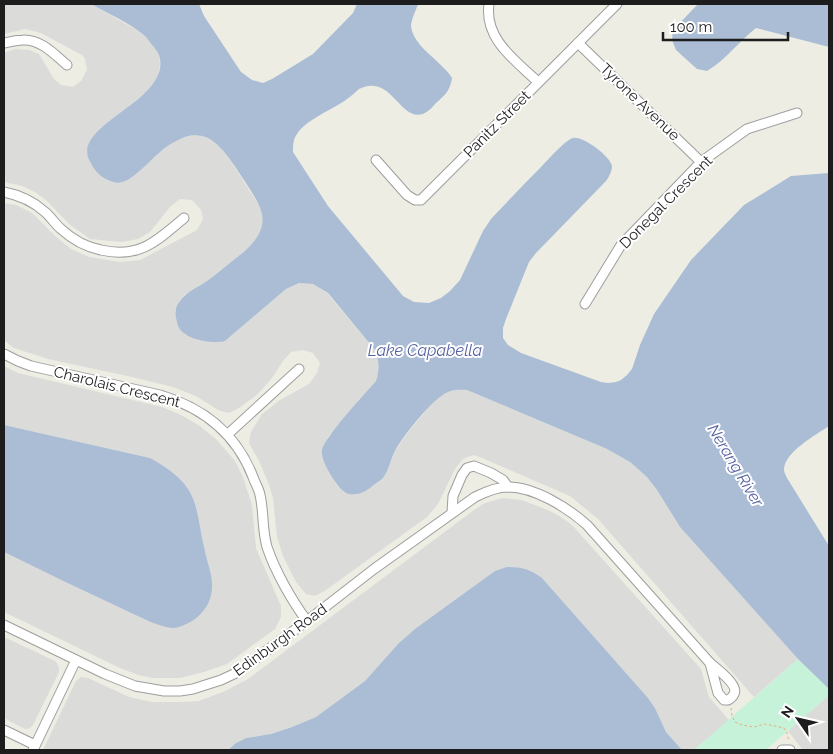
<svg xmlns="http://www.w3.org/2000/svg" width="833" height="754" font-family="Raleway,sans-serif">
  <rect width="100%" height="100%" fill="#edede4"/>
  <g fill="#dbdbda">
    <path d="M4,4H91L135,29L147,38L159,54L160,65L157,79L148,90L99,131L131,177L174,141L187,136L201,135L215,142L225,152L258,204L262,213L263,224L258,238L248,248L210,279L183,296L179,302L175,310L178,326L185,335L225,341L286,289L299,283L313,284L327,293L375,350L378,360L379,371L376,381L328,437L322,451L324,460L337,485L344,492L355,495L365,491L382,478L387,469L395,451L408,432L437,398L446,392L456,389L467,390L607,449L630,462L647,477L657,490L680,527L798,659L754,697L598,519L570,496L482,458L473,455L463,459L455,469L438,504L427,517L326,590L315,596L306,594L296,582L283,556L277,537L273,498L269,485L260,463L249,443L251,432L262,414L280,400L309,384L317,373L320,363L313,353L303,350L291,352L283,361L272,378L258,394L239,408L229,413L218,410L196,396L173,387L132,377L48,359L14,348L4,340V203L16,205L32,213L54,235L71,249L89,257L120,262L140,260L197,230L203,219L201,210L192,200L180,199L170,207L150,232L138,239L122,242L90,239L69,224L47,201L35,192L22,186L4,182V53L15,49L29,50L39,54L54,79L61,85L73,87L81,81L87,70L85,59L82,55L41,33L25,29L4,34Z"/>
    <path d="M4,366L18,373L162,407L181,415L200,426L217,440L235,461L243,477L252,505L256,548L281,606V617L275,629L227,664L204,672L180,678H153L138,675L120,668L4,612V552L108,602L157,624L175,628L202,541L196,507L150,458L4,425Z"/>
    <path d="M502,498L522,500L550,511L561,517L572,525L701,669L709,697L729,720L694,750H682L666,732L655,708L648,698L542,578L398,644L365,681L316,717L292,727L271,734L246,738L236,743L228,750H43L76,681L81,677L88,678L129,697L152,702H182L199,701L225,691L248,679L474,510L483,504Z"/>
    <path d="M4,637L55,661L58,665L59,668V672L33,725L30,728L26,729L23,728L4,718Z"/>
    <path d="M829,695V750H803L788,731Z"/>
  </g>
  <path fill="#c6f2d9" d="M798,659L829,689V695L766,750H694Z"/>
  <g fill="#aabdd5">
    <path d="M91,4H199L204,16L241,72L252,80L263,83L272,79L313,54L353,13L357,4H418C416,10 411,20 411,26C413,47 442,61 452,78C450,91 445,95 436,103C433,106 431,109 428,111C406,127 395,87 374,86C368,85 364,87 359,89C355,92 352,96 347,99C334,109 305,120 297,134C293,139 293,146 293,152L328,206L403,296L414,302L429,303L441,298L450,291L460,280L483,231L491,219C508,201 525,183 542,166C549,159 565,140 573,138C583,136 610,156 612,166C612,171 609,177 606,181L536,253L529,262L506,319L503,328V338L508,345L521,353L601,382L608,383L616,382L621,380L627,375L632,369L640,345L654,314L691,260L744,205L791,176L829,173V426C816,435 784,452 784,470C784,473 786,475 787,478L829,546V689L798,659L680,527L657,490L647,477L630,462L607,449L467,390C460,390 455,389 448,392C434,397 402,437 395,451C390,460 389,471 382,479C378,482 373,485 370,488C362,494 350,498 342,490C335,483 320,460 322,450C325,436 365,394 376,381C380,369 379,361 375,350L328,293L313,284L299,283L286,289L225,341C212,344 184,340 178,326C177,323 177,321 176,318C175,311 175,307 180,301C186,292 198,287 207,281C216,275 223,268 231,262C246,250 266,236 262,214C259,200 242,178 234,165C219,143 203,126 176,141C165,146 153,159 144,167C137,173 130,180 122,182C116,184 110,181 104,178C97,174 91,165 88,157C78,122 173,99 159,55C158,52 155,49 153,46C150,43 148,39 146,37C130,23 109,14 91,4Z"/>
    <path d="M698,4H829V47L756,28C739,41 726,60 707,71L697,69L676,50L672,40L673,30Z"/>
    <path d="M4,425L150,458C164,466 179,475 188,489C199,506 199,528 204,547C206,558 212,574 212,584C213,603 201,618 184,625C181,626 177,628 173,628C158,627 141,617 127,611C86,592 45,572 4,552Z"/>
    <path d="M507,567C523,567 529,569 542,578L648,698L655,708L666,732L682,750H228L236,743L246,738L271,734L292,727L316,717L365,681L398,644L415,629L495,571Z"/>
  </g>
  <g fill="none" stroke-linecap="round" stroke-linejoin="round">
    <defs>
      <g id="street">
        <path d="M489,4C484,39 515,60 538,82"/>
        <path d="M4,43C10,42 17,40 23,40C41,39 55,55 67,65"/>
        <path d="M578,43L701,162"/>
        <path d="M376,160L407,195L415,200H421L617,4"/>
        <path d="M4,192C19,195 33,201 45,212C51,217 55,224 61,229C73,240 86,247 101,250C139,259 157,241 184,218"/>
        <path d="M585,304L621,245L701,162L747,129L797,113"/>
        <path d="M4,354L18,361L31,366L160,395C204,408 236,433 253,477C255,483 259,489 260,495C264,512 262,530 267,547C275,571 292,601 307,621"/>
        <path d="M228,434L299,369"/>
        <path d="M452,513L453,496L462,475L467,468L474,466L491,473L503,480L508,487"/>
        <path d="M4,625L105,674L135,686L164,691H180L193,689L221,680L236,673L307,621L374,569L475,497C485,492 496,487 508,487C535,487 568,508 587,525L710,663"/>
        <path d="M710,663C717,669 739,685 734,694C733,696 730,699 728,700H724L718,693Z"/>
        <path d="M4,730L35,745"/>
        <path d="M33,750L76,660"/>
        <path d="M782,750H790"/>
      </g>
    </defs>
    <use href="#street" stroke="#9e9e9e" stroke-width="11"/>
    <path stroke="#e8ab7a" stroke-width="1" stroke-dasharray="2.5 2.5" stroke-linecap="butt" d="M731,708L732,716L735,722L742,725L754,727L765,724L784,728L787,733L789,741"/>
    <use href="#street" stroke="#fff" stroke-width="9"/>
  </g>
  <g text-anchor="middle" stroke-width="4" stroke-linejoin="round" paint-order="stroke">
    <g font-size="15" fill="#1d1d1d" stroke="#fff">
      <text transform="translate(640 102) rotate(44)" y="5">Tyrone Avenue</text>
      <text transform="translate(497 124) rotate(-45)" y="5">Panitz Street</text>
      <text transform="translate(666 202) rotate(-45)" y="5">Donegal Crescent</text>
      <text transform="translate(117 387) rotate(14)" y="5">Charolais Crescent</text>
      <text transform="translate(280 640) rotate(-36)" y="5">Edinburgh Road</text>
    </g>
    <g font-size="16" font-style="italic" fill="#5662a1" stroke="#fff">
      <text x="425" y="356">Lake Capabella</text>
      <text transform="translate(736 465) rotate(59)" y="6">Nerang River</text>
    </g>
  </g>
  <rect width="833" height="754" fill="none" stroke="#1d1d1d" stroke-width="10"/>
  <g transform="translate(798 719) rotate(304)" stroke="#ffffff" stroke-width="4" paint-order="stroke">
  <path d="M0-4L9 19L0 12L-9 19Z" fill="#1d1d1d"/>
  <text y="-8" font-size="14" font-weight="bold" text-anchor="middle" fill="#1d1d1d">N</text>
  </g>
  <path d="M663 32v8h125v-8" fill="none" stroke="#1d1d1d" stroke-width="2.5"/>
  <text x="670" y="32" font-size="15" fill="#1d1d1d" stroke="#ffffff" stroke-width="4" paint-order="stroke">100 m</text>
</svg>
